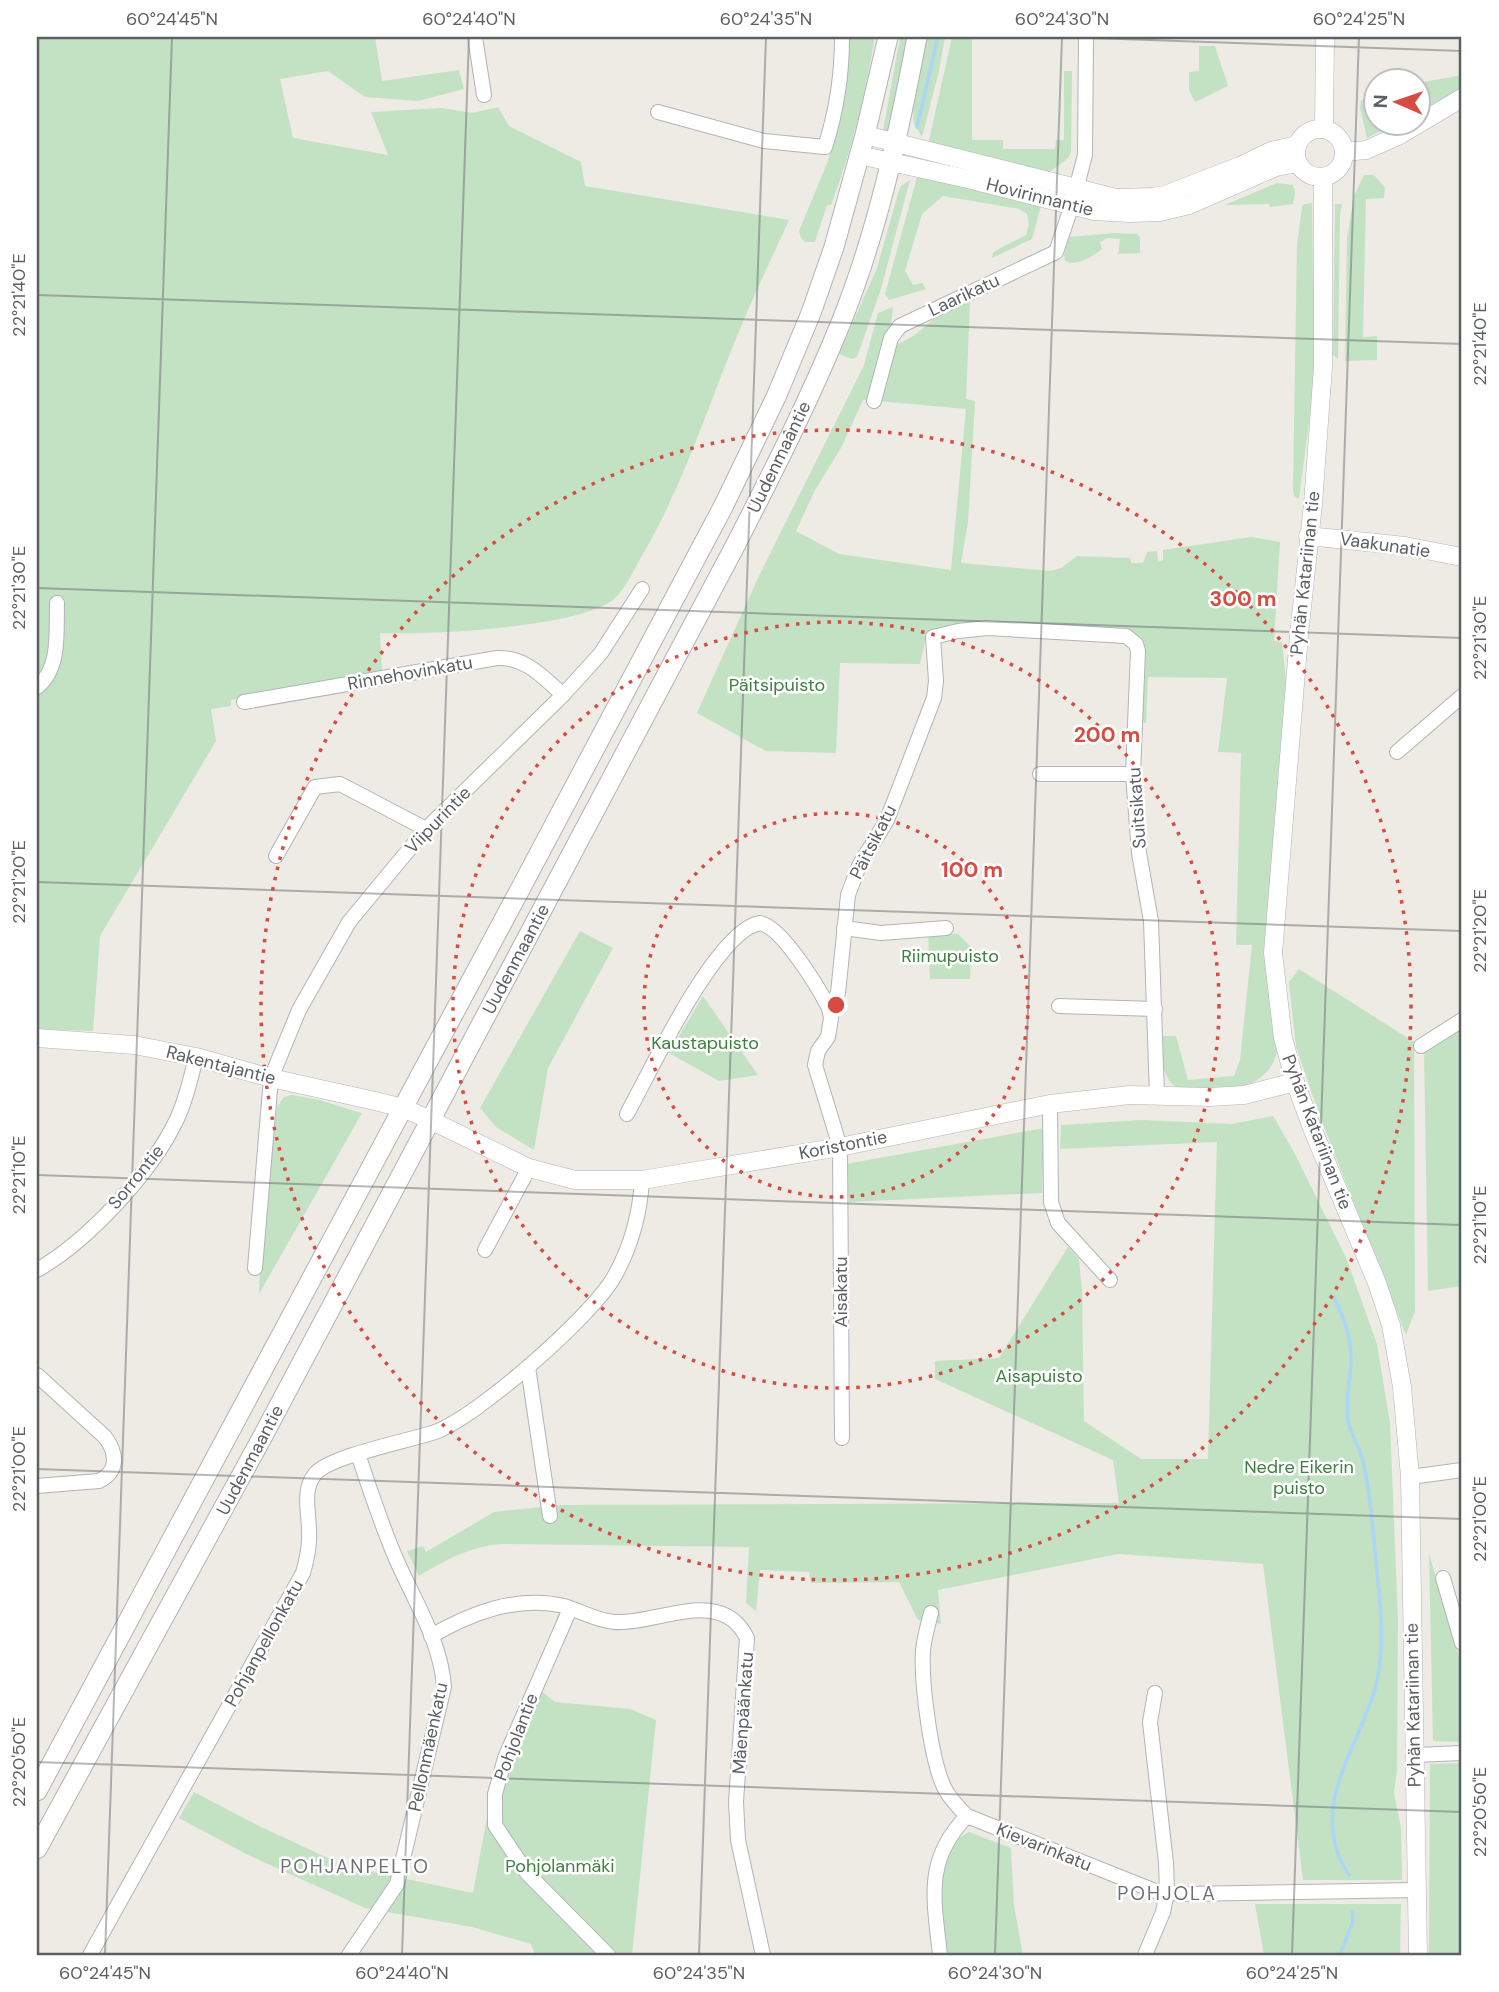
<svg xmlns="http://www.w3.org/2000/svg" width="1499" height="1992" font-family="'DM Sans',sans-serif">
  <rect width="100%" height="100%" fill="#edebe4"/>
  <g fill="#c3e2c3">
    <path d="M37,37H375L382,81L459,70L464,89L418,101L365,97L328,71L280,79L293,138L388,155L371,112L442,108L473,113L498,107L509,126L581,162L585,186L789,220C770,262 750,303 733,346C704,418 680,492 640,559C633,572 625,589 614,599C579,628 428,635 380,633L382,671L231,700V706L211,709L216,741L100,936L93,1031L37,1029Z"/>
    <path d="M848,37H875C865,95 852,150 831,205H827L815,242H805L801,238L799,231L828,161L837,127Z"/>
    <path d="M900,37H910L889,137L883,131Z"/>
    <path d="M927,37H945L939,71L922,137L914,124L913,111Z"/>
    <path d="M952,37H972V140H1003V149H1055L1056,140H1064V71H1072L1071,153C1067,162 1054,167 1047,174L928,145Z"/>
    <path d="M1199,46H1215L1228,86L1195,102L1189,90V72L1199,71Z"/>
    <path d="M1462,75V90L1419,111L1418,83Z"/>
    <path d="M1376,94V122L1397,123L1367,138L1360,108L1361,101Z"/>
    <path d="M1364,175H1374L1385,188L1384,198L1366,199L1363,337L1377,336V360L1345,361L1347,238L1354,196Z"/>
    <path d="M917,177L1042,202L1032,239L992,258L993,252L1026,235L1029,224L1027,214L1019,209L943,196L922,214L905,271L913,285L922,283L926,289L889,300L885,294Z"/>
    <path d="M910,180L881,289L857,357L852,359L839,354L877,268L899,190L901,186Z"/>
    <path d="M1277,183L1293,185L1295,192L1293,204L1270,207L1269,204L1225,205Z"/>
    <path d="M1312,203L1313,276L1317,329L1314,384L1299,499L1294,496L1293,489L1297,245L1302,207L1304,204Z"/>
    <path d="M1335,204H1342L1340,215L1338,359L1333,355Z"/>
    <path d="M1115,233L1137,234L1140,237V253L1118,254L1120,239L1107,238L1100,242L1102,249C1094,256 1076,267 1065,261L1064,255L1069,237Z"/>
    <path d="M967,299L970,303L966,399L975,401L968,522L961,563L1050,571L1061,568L1077,556L1130,558L1131,563H1143L1147,552L1157,551L1158,562L1163,560V550L1251,537L1280,542L1274,641L1282,642L1287,691L1266,950L1267,978L1277,1052C1266,1096 1217,1089 1181,1091C1160,1078 1162,1059 1161,1036H1176L1188,1080L1234,1076L1240,1060L1252,945H1236L1241,753L1218,752L1227,678L1148,677L1146,723H1139L1140,641L942,628L927,633L920,664L840,663L836,753L766,751L697,713L757,580L864,365L878,313L893,307L891,324L886,335L871,400H863L841,448L815,490L796,531L839,554L951,570L966,409L878,401L892,345C915,340 925,325 942,312C950,306 959,303 967,299Z"/>
    <path d="M580,931L613,948L548,1068L534,1150L496,1127L480,1108Z"/>
    <path d="M928,933L958,934L971,947L970,979H930Z"/>
    <path d="M1299,969L1414,1042L1415,1311L1406,1335L1320,1117L1296,1047L1289,982Z"/>
    <path d="M703,996L758,1075L719,1081L669,1053Z"/>
    <path d="M1462,1024V1286L1428,1291L1424,1048Z"/>
    <path d="M292,1095L319,1100L362,1113L259,1294L260,1260L277,1107L284,1097Z"/>
    <path d="M1273,1116L1294,1152L1347,1260L1377,1344L1390,1423L1398,1620L1397,1770L1394,1793L1401,1828L1402,1880H1303L1263,1564L1118,1554L938,1590L941,1624L918,1620L899,1582L811,1583L809,1572L760,1570L756,1611L746,1603L749,1547L503,1544C471,1546 445,1560 419,1576L407,1551L423,1546L426,1552L494,1512L561,1505L1119,1503L1113,1460L935,1379V1361L999,1358L1068,1247L1079,1259L1082,1292L1084,1421L1141,1459H1208L1217,1142L1060,1149L1061,1125L1141,1120L1232,1124Z"/>
    <path d="M1044,1128L1042,1193L849,1202L846,1164Z"/>
    <path d="M1429,1553L1462,1668V1742L1433,1741Z"/>
    <path d="M557,1615L572,1621L539,1689L555,1702L630,1709L656,1720L632,1955H535L531,1944L472,1927L365,1908L246,1854L179,1818L194,1792L259,1826L345,1866L473,1893L488,1812L491,1783L501,1747L528,1685L558,1627Z"/>
    <path d="M1462,1763V1848L1458,1850L1462,1863V1955H1429L1430,1764Z"/>
    <path d="M969,1832L1011,1848L1014,1906L1023,1955H948C944,1920 928,1851 969,1832Z"/>
    <path d="M1255,1904H1401L1400,1955H1264Z"/>
  </g>
  <g fill="none" stroke-linecap="round" stroke-linejoin="round">
    <g stroke="#abd6f6" stroke-width="3.5">
      <path d="M917,127L938,37"/>
      <path d="M1334,1297C1344,1319 1352,1338 1351,1363C1350,1382 1345,1403 1348,1421C1351,1436 1360,1447 1363,1461C1370,1490 1372,1521 1375,1551C1379,1596 1387,1645 1375,1689C1357,1751 1306,1810 1349,1875"/>
      <path d="M1340,1955L1353,1921L1352,1911"/>
    </g>
    <defs>
      <g id="minor">
        <path d="M475,37L484,95"/>
        <path d="M658,112L764,141L825,147C836,113 842,73 842,37"/>
        <path d="M874,401L891,338L900,326L1056,252L1072,205L1085,155L1086,37"/>
        <path d="M37,687C61,668 56,631 57,603"/>
        <path d="M244,702L497,658C526,657 543,677 563,695"/>
        <path d="M1397,752L1462,696"/>
        <path d="M1040,774H1133"/>
        <path d="M276,856L315,787L340,784L426,829"/>
        <path d="M844,928L881,933L946,928"/>
        <path d="M1059,1006L1155,1009"/>
        <path d="M829,1008L838,993L848,895L859,866L887,820L934,698L936,681L933,637L958,631L988,628L1126,636L1136,644L1138,651L1133,774L1139,853L1151,921L1157,1095"/>
        <path d="M1421,1046L1462,1020"/>
        <path d="M1050,1104L1051,1202L1058,1223L1110,1280"/>
        <path d="M627,1114C649,1074 716,930 760,923C782,927 818,987 829,1008L831,1018L828,1037L818,1051L815,1065L840,1147L842,1438"/>
        <path d="M485,1250L529,1168"/>
        <path d="M255,1268L271,1078L299,1010L349,922L426,829L563,695L601,653L642,589"/>
        <path d="M37,1270C88,1241 152,1172 177,1119C186,1099 191,1078 196,1057"/>
        <path d="M528,1367L550,1516"/>
        <path d="M37,1375L105,1437C117,1453 119,1471 99,1481L37,1486"/>
        <path d="M1410,1477L1462,1470"/>
        <path d="M1443,1578L1462,1643"/>
        <path d="M570,1609L505,1758L495,1794V1825L527,1873L608,1955"/>
        <path d="M931,1613C928,1625 924,1638 923,1651C921,1682 931,1764 946,1791C952,1801 959,1808 967,1816L1155,1891L1183,1894L1417,1890"/>
        <path d="M431,1636C471,1613 517,1595 564,1606C581,1611 597,1621 615,1622C657,1625 721,1585 747,1638L736,1802L738,1840L763,1955"/>
        <path d="M1415,1755L1462,1753"/>
        <path d="M90,1955L303,1573C307,1559 310,1545 309,1531C309,1512 302,1490 315,1474C330,1456 408,1441 435,1432C477,1417 592,1316 614,1277C631,1247 640,1213 642,1180"/>
        <path d="M349,1955L397,1884L444,1687C441,1642 415,1602 397,1561C382,1527 370,1490 358,1454"/>
        <path d="M940,1955C934,1899 924,1860 967,1816"/>
        <path d="M1145,1955L1163,1912L1167,1893L1166,1863L1150,1722L1155,1693"/>
      </g>
      <g id="tertiary">
        <path d="M1324,129L1325,37"/>
        <circle cx="1320" cy="153" r="24"/>
        <path d="M865,135L1116,198L1153,197L1165,195L1240,166L1271,151L1297,145"/>
        <path d="M1344,152L1366,150L1398,136L1462,98"/>
        <path d="M859,155L968,179L1094,211L1129,213L1160,212L1189,205L1276,167L1298,163"/>
        <path d="M1323,177V367L1313,504L1299,635L1273,953L1283,1038L1295,1082L1312,1128L1377,1283L1391,1325L1402,1387L1410,1477L1418,1955"/>
        <path d="M1308,536L1405,546L1462,557"/>
        <path d="M37,1038L134,1045L196,1057L271,1078L375,1101L403,1108L430,1120L529,1168L575,1180H642L840,1147L1050,1104L1130,1095L1210,1097L1244,1095L1295,1082"/>
      </g>
      <g id="secondary">
        <path d="M37,1791L516,897L724,505L776,397L811,313L834,247L865,135L888,37"/>
        <path d="M37,1849L264,1434L735,546C773,472 811,397 842,320C878,230 899,132 917,37"/>
      </g>
    </defs>
    <use href="#minor" stroke="#b1b4b8" stroke-width="16"/>
    <use href="#tertiary" stroke="#b1b4b8" stroke-width="19"/>
    <use href="#secondary" stroke="#b0b3b7" stroke-width="21"/>
    <use href="#minor" stroke="#fff" stroke-width="14"/>
    <use href="#tertiary" stroke="#fff" stroke-width="18"/>
    <use href="#secondary" stroke="#fff" stroke-width="19"/>
  </g>
  <path fill="none" stroke="#5c5f63" stroke-width="2" stroke-opacity="0.45" d="M1062,37L1462,51M37,295L1462,344M37,588L1462,638M37,882L1462,931M37,1175L1462,1225M37,1469L1462,1519M37,1762L1462,1812M105,1955L172,37M402,1955L469,37M699,1955L766,37M995,1955L1062,37M1292,1955L1359,37"/>
  <g fill="none" stroke="#d74b40" stroke-width="3.5" stroke-dasharray="3.5 7">
    <circle cx="836" cy="1005" r="192"/>
    <circle cx="836" cy="1005" r="383"/>
    <circle cx="836" cy="1005" r="575"/>
  </g>
  <g text-anchor="middle" stroke-width="5" stroke-linejoin="round" paint-order="stroke">
    <g font-size="18" fill="#5c5f63" stroke="#fff">
      <text transform="translate(1040 197) rotate(14)" y="6">Hovirinnantie</text>
      <text transform="translate(964 295) rotate(-25)" y="6">Laarikatu</text>
      <text transform="translate(779 457) rotate(-64)" y="6">Uudenmaantie</text>
      <text transform="translate(1385 545) rotate(8)" y="6">Vaakunatie</text>
      <text transform="translate(1305 573) rotate(-84)" y="6">Pyhän Katariinan tie</text>
      <text transform="translate(410 673) rotate(-10)" y="6">Rinnehovinkatu</text>
      <text transform="translate(1137 808) rotate(-94)" y="6">Suitsikatu</text>
      <text transform="translate(438 820) rotate(-46)" y="6">Viipurintie</text>
      <text transform="translate(873 842) rotate(-63)" y="6">Päitsikatu</text>
      <text transform="translate(516 959) rotate(-62)" y="6">Uudenmaantie</text>
      <text transform="translate(221 1065) rotate(14)" y="6">Rakentajantie</text>
      <text transform="translate(1317 1132) rotate(69)" y="6">Pyhän Katariinan tie</text>
      <text transform="translate(843 1145) rotate(-11)" y="6">Koristontie</text>
      <text transform="translate(136 1177) rotate(-51)" y="6">Sorrontie</text>
      <text transform="translate(841 1292) rotate(-90)" y="6">Aisakatu</text>
      <text transform="translate(250 1460) rotate(-62)" y="6">Uudenmaantie</text>
      <text transform="translate(264 1643) rotate(-61)" y="6">Pohjanpellonkatu</text>
      <text transform="translate(1413 1705) rotate(-91)" y="6">Pyhän Katariinan tie</text>
      <text transform="translate(743 1713) rotate(-86)" y="6">Mäenpäänkatu</text>
      <text transform="translate(516 1737) rotate(-69)" y="6">Pohjolantie</text>
      <text transform="translate(428 1747) rotate(-78)" y="6">Pellonmäenkatu</text>
      <text transform="translate(1044 1847) rotate(22)" y="6">Kievarinkatu</text>
    </g>
    <g font-size="18" fill="#3e8041" stroke="#fff">
      <text x="777" y="691">Päitsipuisto</text>
      <text x="950" y="962">Riimupuisto</text>
      <text x="705" y="1049">Kaustapuisto</text>
      <text x="1039" y="1382">Aisapuisto</text>
      <text x="1299" y="1473">Nedre Eikerin<tspan x="1299" dy="21">puisto</tspan></text>
      <text x="560" y="1872">Pohjolanmäki</text>
    </g>
    <g font-size="19" letter-spacing="2" fill="#6d7175" stroke="#fff">
      <text x="355" y="1873">POHJANPELTO</text>
      <text x="1167" y="1900">POHJOLA</text>
    </g>
  </g>
  <circle cx="836" cy="1005" r="10" fill="#d74b40" stroke="#fff" stroke-width="3.5"/>
  <g font-size="21" text-anchor="middle" font-weight="bold" fill="#d74b40" stroke="#fff" stroke-width="5" stroke-linejoin="round" paint-order="stroke">
    <text x="1243" y="606">300 m</text>
    <text x="1107" y="742">200 m</text>
    <text x="972" y="877">100 m</text>
  </g>
  <rect width="1499" height="1992" fill="none" stroke="#ffffff" stroke-width="77"/>
  <g transform="translate(1397 102) rotate(272)"><circle r="33" fill="#ffffff" stroke="#bebfc1" stroke-width="2"/>
  <path d="M0-5L12 26L0 18L-12 26Z" fill="#d74b40"/>
  <text y="-10" font-size="19" font-weight="bold" text-anchor="middle" fill="#5c5f63">N</text>
  </g>
  <rect x="38" y="38" width="1422" height="1916" fill="none" stroke="#5c5f63" stroke-width="2.5"/>
  <g font-size="18" text-anchor="middle" fill="#5c5f63">
    <text x="172" y="25">60°24'45"N</text>
    <text x="469" y="25">60°24'40"N</text>
    <text x="766" y="25">60°24'35"N</text>
    <text x="1062" y="25">60°24'30"N</text>
    <text x="1359" y="25">60°24'25"N</text>
    <text transform="translate(19 295) rotate(-90)" y="6">22°21'40"E</text>
    <text transform="translate(1480 344) rotate(-90)" y="6">22°21'40"E</text>
    <text transform="translate(19 588) rotate(-90)" y="6">22°21'30"E</text>
    <text transform="translate(1480 638) rotate(-90)" y="6">22°21'30"E</text>
    <text transform="translate(19 882) rotate(-90)" y="6">22°21'20"E</text>
    <text transform="translate(1480 931) rotate(-90)" y="6">22°21'20"E</text>
    <text transform="translate(19 1175) rotate(-90)" y="6">22°21'10"E</text>
    <text transform="translate(1480 1225) rotate(-90)" y="6">22°21'10"E</text>
    <text transform="translate(19 1469) rotate(-90)" y="6">22°21'00"E</text>
    <text transform="translate(1480 1519) rotate(-90)" y="6">22°21'00"E</text>
    <text transform="translate(19 1762) rotate(-90)" y="6">22°20'50"E</text>
    <text transform="translate(1480 1812) rotate(-90)" y="6">22°20'50"E</text>
    <text x="105" y="1979">60°24'45"N</text>
    <text x="402" y="1979">60°24'40"N</text>
    <text x="699" y="1979">60°24'35"N</text>
    <text x="995" y="1979">60°24'30"N</text>
    <text x="1292" y="1979">60°24'25"N</text>
  </g>
</svg>
